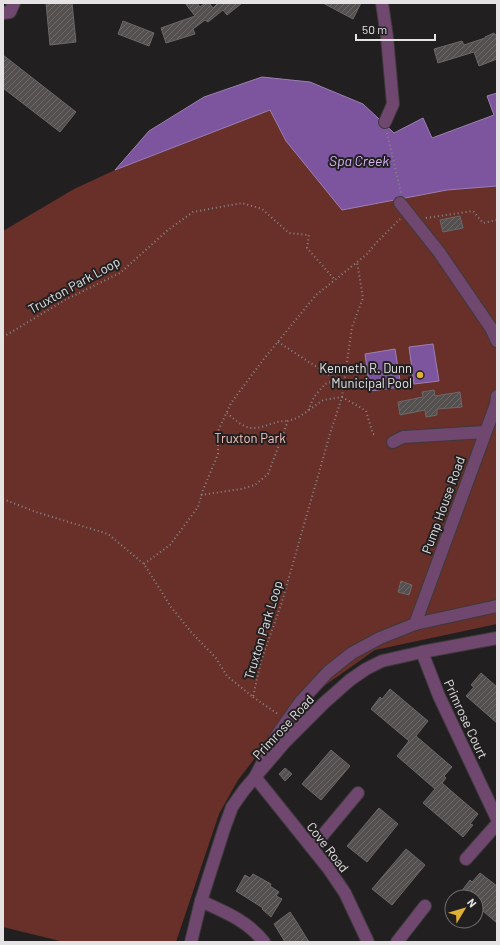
<svg xmlns="http://www.w3.org/2000/svg" width="500" height="945" font-family="Barlow,sans-serif">
  <defs>
    <pattern id="building-hatch" width="6" height="6" patternUnits="userSpaceOnUse"><rect width="6" height="6" fill="#545050"/><path d="M-1 1l2-2M0 6l6-6M5 7l2-2" fill="none" stroke="#6c6969"/></pattern>
  </defs>
  <rect width="100%" height="100%" fill="#221f20"/>
  <path fill="#683029" d="M270,110L286,141L447,190L497,186V624L375,650L317,691L266,744L238,780L219,814L176,942H64L3,927V231L74,189L115,170Z"/>
  <g fill="#7d549e" stroke="#9c7fb3">
    <path d="M262,77L310,82L363,104L394,133L423,118L432,138L494,115L487,96L497,93V186L447,190L342,210L286,141L270,110L115,170L149,131L204,97Z"/>
    <path d="M433,344L439,381L414,384L409,347Z"/>
    <path d="M395,349L401,387L370,391L365,354Z"/>
  </g>
  <g fill="url(#building-hatch)" stroke="#6c6869">
    <path d="M46,3H72L76,42L50,45Z"/>
    <path d="M185,3H197L200,7L205,3H209L213,8L218,3H242L227,15L223,10L208,22L205,20L193,29L195,34L166,43L161,28L195,16Z"/>
    <path d="M323,3H361L353,19Z"/>
    <path d="M123,21L154,33L149,46L118,34Z"/>
    <path d="M494,33L495,35L497,34V59L479,66L474,52L438,63L434,49L462,41L464,45L485,38V37Z"/>
    <path d="M3,55L76,112L60,132L3,88Z"/>
    <path d="M460,216L463,228L443,232L440,220Z"/>
    <path d="M434,390L435,396L460,392L462,407L437,409V415L426,417L425,410L400,415L398,402L423,397L422,392Z"/>
    <path d="M401,581L412,585L409,595L398,592Z"/>
    <path d="M481,673L497,687V723L466,696L474,687L471,685Z"/>
    <path d="M390,689L428,721L416,736L452,767L444,776L446,778L442,783L478,814L470,824L473,825L463,837L423,803L435,789L397,756L409,741L371,709L380,697L382,699Z"/>
    <path d="M331,750L350,766L321,800L302,784Z"/>
    <path d="M285,768L292,774L285,781L279,774Z"/>
    <path d="M379,808L398,824L367,862L347,846Z"/>
    <path d="M406,849L425,865L392,905L372,889Z"/>
    <path d="M480,873L497,886V923L476,905V897H466L461,892L470,880L472,882Z"/>
    <path d="M253,874L271,884L270,886L279,892L276,896L282,899L271,917L262,909L263,908L236,891L245,875L250,878Z"/>
    <path d="M290,912L296,921L309,942H285L282,937L274,924Z"/>
  </g>
  <g fill="none" stroke-linecap="round" stroke-linejoin="round">
    <defs>
      <g id="minor">
        <path d="M382,3L387,37L393,104L385,122"/>
        <path d="M3,13L10,12L14,3"/>
        <path d="M400,203L439,252L491,328L497,341"/>
        <path d="M393,442L403,437L485,432"/>
        <path d="M415,624L496,404L497,396"/>
        <path d="M422,652L439,696L497,819"/>
        <path d="M312,848L358,793"/>
        <path d="M466,859L497,824"/>
        <path d="M201,901C225,912 248,921 264,942"/>
        <path d="M191,942L201,901L224,829L232,807L244,790L285,742L324,703L350,680L366,669L382,661L422,652L497,638"/>
        <path d="M368,942L345,893L328,868L255,777L277,735L301,701L328,672L352,653L380,638L415,624L497,606"/>
        <path d="M397,942L425,906"/>
      </g>
    </defs>
    <use href="#minor" stroke="#3d3a3b" stroke-width="14"/>
    <g stroke="#888687" stroke-width="2" stroke-dasharray="1 3" stroke-linecap="butt">
      <path d="M387,133L401,193"/>
      <path d="M426,218L473,211L483,223L497,220"/>
      <path d="M3,337L65,300L120,273L168,230L193,212L242,203L262,209L289,233L309,235L307,248L335,280L367,254L377,242L400,219"/>
      <path d="M278,342L337,380L344,381"/>
      <path d="M309,410L323,400L342,397L352,327L363,298L357,262"/>
      <path d="M227,413C233,418 242,427 251,428C264,429 275,420 288,421"/>
      <path d="M201,495L241,489L255,485L268,474L288,421L297,418L308,411L314,397L325,384L337,380"/>
      <path d="M3,499L36,512L108,534L144,564L171,607L192,633L216,658L227,676L253,697L261,661L281,605L330,434L342,397L351,402L366,411L373,434L377,435"/>
      <path d="M144,564L170,545L198,507L203,490L218,454V431L231,403L263,360L316,295L335,280"/>
      <path d="M253,697L278,714"/>
    </g>
    <use href="#minor" stroke="#70476e" stroke-width="12"/>
  </g>
  <circle fill="#deb133" stroke="#221f20" stroke-width="1.5" cx="420" cy="375" r="4"/>
  <g text-anchor="middle" stroke-width="4" stroke-linejoin="round" paint-order="stroke">
    <g font-size="13" fill="#e4e2e3" stroke="#221f20">
      <text transform="translate(74 285) rotate(-29)" y="5">Truxton Park Loop</text>
      <text transform="translate(443 505) rotate(-70)" y="5">Pump House Road</text>
      <text transform="translate(263 630) rotate(-73)" y="5">Truxton Park Loop</text>
      <text transform="translate(466 719) rotate(65)" y="5">Primrose Court</text>
      <text transform="translate(283 727) rotate(-47)" y="5">Primrose Road</text>
      <text transform="translate(328 847) rotate(52)" y="5">Cove Road</text>
    </g>
    <g font-size="13" fill="#e4e2e3" stroke="#221f20" text-anchor="end">
      <text x="412" y="373">Kenneth R. Dunn<tspan x="412" dy="15">Municipal Pool</tspan></text>
    </g>
    <g font-size="13" fill="#f7c4bc" stroke="#221f20">
      <text x="250" y="443">Truxton Park</text>
    </g>
    <g font-size="14" font-style="italic" fill="#d7b7f4" stroke="#221f20">
      <text x="359" y="166">Spa Creek</text>
    </g>
  </g>
  <rect width="500" height="945" fill="none" stroke="#e4e2e3" stroke-width="8"/>
  <g transform="translate(464 909) rotate(52)"><circle r="19" fill="#221f20" stroke="#706d6e"/>
  <path d="M0-3L7 15L0 10L-7 15Z" fill="#deb133"/>
  <text y="-6" font-size="11" font-weight="bold" text-anchor="middle" fill="#e4e2e3">N</text>
  </g>
  <path d="M356 34v6h79v-6" fill="none" stroke="#e4e2e3" stroke-width="2"/>
  <text x="362" y="34" font-size="12" fill="#e4e2e3" stroke="#221f20" stroke-width="3" paint-order="stroke">50 m</text>
</svg>
